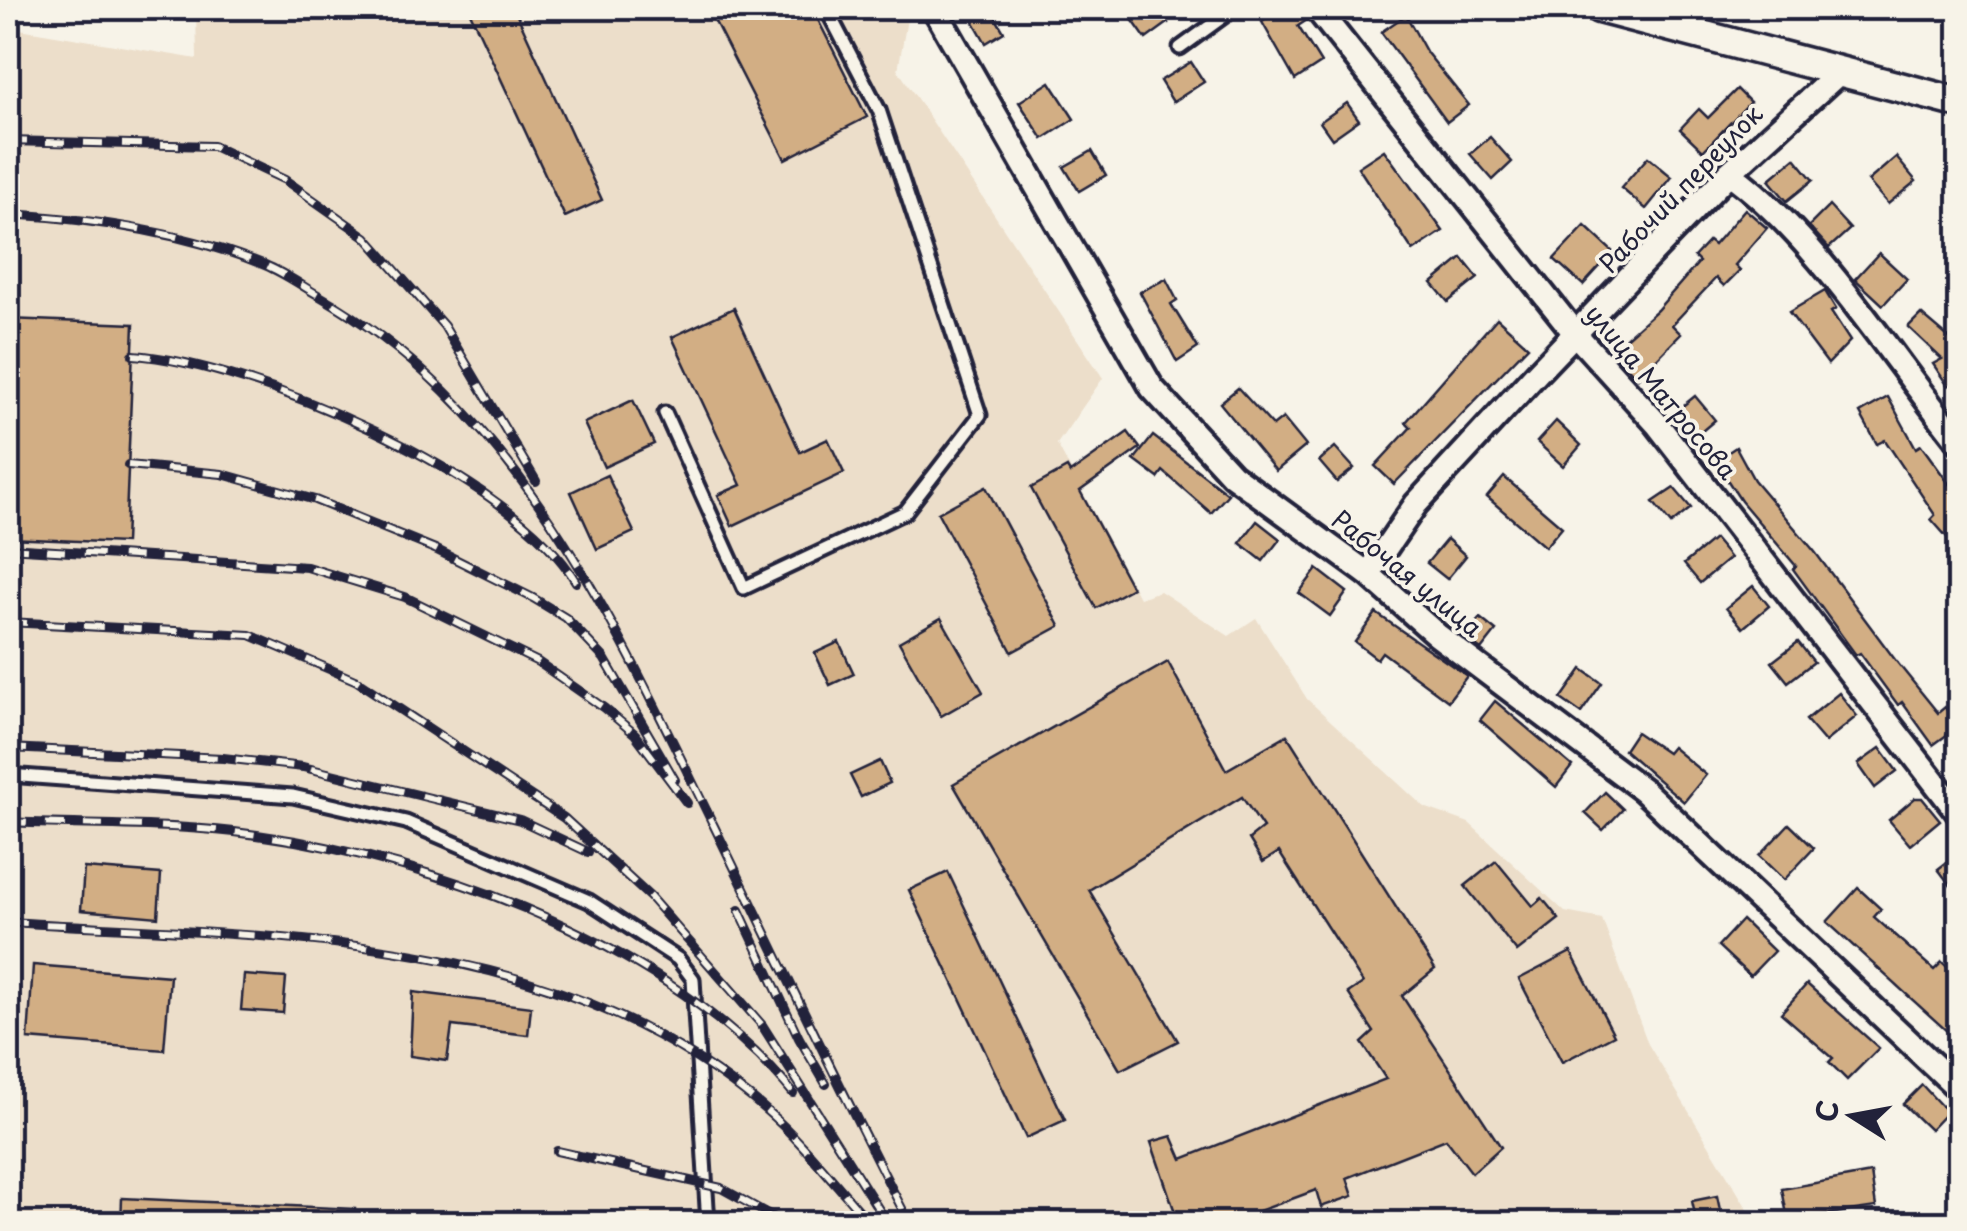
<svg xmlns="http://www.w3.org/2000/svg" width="1967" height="1231" font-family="'Playpen Sans',sans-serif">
  <rect width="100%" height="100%" fill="#f7f3e8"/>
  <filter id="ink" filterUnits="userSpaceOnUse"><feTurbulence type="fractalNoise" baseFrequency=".01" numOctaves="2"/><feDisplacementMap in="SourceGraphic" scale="20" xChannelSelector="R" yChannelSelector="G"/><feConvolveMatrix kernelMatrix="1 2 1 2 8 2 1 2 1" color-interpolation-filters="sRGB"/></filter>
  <g filter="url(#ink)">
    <path fill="#ecdeca" d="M196,8H909L898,70L1103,378L1057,444L1139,598L1160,591L1229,636L1256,618L1307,699L1424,807L1469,823L1565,912L1602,919L1648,1044L1756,1223H8V27L197,59Z"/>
    <g fill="#d2ae84" stroke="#22223b" stroke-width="2.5">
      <path d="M468,8H514L602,200L565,217Z"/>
      <path d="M708,8H812L867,117L785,159Z"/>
      <path d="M966,8H990L1004,32L986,43Z"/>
      <path d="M1124,8H1156L1168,23L1146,39Z"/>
      <path d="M1283,8H1300L1307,20L1298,26L1321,63L1295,80L1262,22Z"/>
      <path d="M1406,15L1427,53L1469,105L1447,122L1381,32Z"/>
      <path d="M1191,62L1204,82L1173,102L1160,81Z"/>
      <path d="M1050,82L1074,119L1043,139L1019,102Z"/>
      <path d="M1737,89L1750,102L1703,151L1680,129L1699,109L1708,118Z"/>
      <path d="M1347,103L1359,120L1332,139L1320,122Z"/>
      <path d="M1490,137L1512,162L1493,180L1470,154Z"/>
      <path d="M1384,150L1443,231L1413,251L1358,167Z"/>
      <path d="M1092,151L1106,175L1079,191L1064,167Z"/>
      <path d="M1648,157L1672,177L1646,209L1621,188Z"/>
      <path d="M1896,157L1916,181L1888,204L1868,181Z"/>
      <path d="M1795,158L1813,180L1787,201L1769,180Z"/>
      <path d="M1829,206L1850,229L1829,248L1809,226Z"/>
      <path d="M1745,209L1767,228L1735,265L1740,270L1724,286L1716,278L1672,325L1681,334L1638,378L1611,351L1657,310L1699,262L1694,257L1709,241L1714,245Z"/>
      <path d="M1585,226L1613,252L1583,285L1554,259Z"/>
      <path d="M1879,253L1907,279L1883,305L1855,279Z"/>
      <path d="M1462,258L1478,278L1448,302L1432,283Z"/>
      <path d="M1166,279L1177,300L1171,304L1198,348L1177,362L1140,292Z"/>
      <path d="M1825,291L1836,309L1831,312L1850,341L1828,364L1789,312Z"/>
      <path d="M734,308L800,452L828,439L844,473L732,526L718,495L741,485L672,337Z"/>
      <path d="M1921,314L1960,347V378L1948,386L1933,364L1942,359L1908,327Z"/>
      <path d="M1497,318L1528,346L1394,484L1375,466L1411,427L1406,422Z"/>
      <path d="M8,319L134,324L125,543L8,538Z"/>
      <path d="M1238,388L1273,426L1283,418L1306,446L1276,471L1220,403Z"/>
      <path d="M1695,396L1715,420L1695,437L1674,413Z"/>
      <path d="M1888,397L1916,448L1921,445L1960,499V552L1931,519L1935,515L1885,440L1877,444L1860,413Z"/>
      <path d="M633,400L654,444L604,467L584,423Z"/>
      <path d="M1556,421L1581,445L1563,466L1537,442Z"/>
      <path d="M1128,432L1140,448L1080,491L1132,588L1096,608L1031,488L1067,468L1070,473Z"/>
      <path d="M1153,436L1228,494L1211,513L1163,471L1158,478L1134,460Z"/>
      <path d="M1335,447L1354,468L1337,482L1319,461Z"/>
      <path d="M1736,447L1754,480L1815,552L1896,661L1938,713L1945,707L1959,726L1933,745L1902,702L1898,705L1860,653L1856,655L1793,569L1796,566L1741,501L1715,461Z"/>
      <path d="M607,475L634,532L597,549L571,492Z"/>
      <path d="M1504,477L1562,527L1545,547L1487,497Z"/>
      <path d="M986,487L1060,626L1012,652L938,513Z"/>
      <path d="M1674,488L1691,508L1671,524L1653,502Z"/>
      <path d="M1257,521L1280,539L1263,561L1240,543Z"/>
      <path d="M1447,539L1466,556L1447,579L1427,563Z"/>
      <path d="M1714,539L1730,558L1700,583L1684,564Z"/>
      <path d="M1317,569L1347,592L1330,616L1299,593Z"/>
      <path d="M1753,586L1769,606L1743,628L1726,608Z"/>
      <path d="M1376,613L1467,676L1448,701L1382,652L1377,659L1355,642Z"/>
      <path d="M941,618L983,692L941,716L899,642Z"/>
      <path d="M1480,618L1496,631L1481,650L1464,637Z"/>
      <path d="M839,642L854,674L830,685L815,653Z"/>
      <path d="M1798,642L1814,662L1788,682L1772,662Z"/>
      <path d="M1168,662L1226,770L1287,735L1435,969L1402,996L1501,1147L1472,1173L1446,1139L1347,1178L1353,1196L1321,1207L1316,1190L1224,1224H1179L1151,1142L1172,1136L1182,1159L1386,1079L1362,1043L1374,1032L1348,993L1363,983L1279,852L1263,862L1249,839L1263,828L1242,797L1089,890L1178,1041L1120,1070L953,784Z"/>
      <path d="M1582,669L1602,683L1581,713L1561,699Z"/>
      <path d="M1839,693L1857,716L1825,742L1806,720Z"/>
      <path d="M1495,701L1572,766L1556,787L1480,720Z"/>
      <path d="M1636,732L1667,753L1672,747L1706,775L1684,802L1624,750Z"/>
      <path d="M1880,748L1897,771L1875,788L1858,764Z"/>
      <path d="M880,761L890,783L861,797L850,775Z"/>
      <path d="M1605,792L1623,809L1603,830L1585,813Z"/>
      <path d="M1915,798H1922L1940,820L1910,845L1889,820Z"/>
      <path d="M1789,824L1814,848L1784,880L1759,856Z"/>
      <path d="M1960,852V898L1938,869Z"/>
      <path d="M1496,861L1533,906L1542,898L1559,919L1517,952L1465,886Z"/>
      <path d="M84,868L161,874L158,917L81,910Z"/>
      <path d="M948,872L1065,1120L1026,1138L909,890Z"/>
      <path d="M1858,888L1881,909L1874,917L1934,970L1942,962L1960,979V1043L1827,922Z"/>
      <path d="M1742,920L1774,951L1750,976L1718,946Z"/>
      <path d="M1571,952L1614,1035L1562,1062L1519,979Z"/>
      <path d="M33,965L170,976L164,1050L28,1039Z"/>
      <path d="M244,975L286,978L283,1013L241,1010Z"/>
      <path d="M1807,984L1879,1048L1847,1080L1829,1062L1833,1058L1781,1013Z"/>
      <path d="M413,992L531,1007L528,1035L452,1026L447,1061L410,1056Z"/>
      <path d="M1922,1085L1947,1112L1930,1130L1903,1104Z"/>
      <path d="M1871,1173L1876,1207L1788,1220L1782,1189Z"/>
      <path d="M1717,1196L1723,1224H1697L1692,1201Z"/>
      <path d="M122,1198L355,1209V1224H121Z"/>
    </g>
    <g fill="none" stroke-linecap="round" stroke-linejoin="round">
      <defs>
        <g id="service">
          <path d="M1180,48L1235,8"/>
          <path d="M665,413L744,588L905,512L980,415L879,110L826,8"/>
          <path d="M8,775L293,796L406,822L589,901L678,959L693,979L708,1224"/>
        </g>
        <g id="minor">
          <path d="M934,8L1152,388L1232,475L1368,574L1437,635L1643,790L1960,1090"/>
          <path d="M1316,8L1577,336L1657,424L1960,815"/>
          <path d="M1729,173C1814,233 1893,360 1960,443"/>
          <path d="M1368,574L1416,504L1538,372L1729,173L1841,71"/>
        </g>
        <path id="tertiary" d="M1599,8L1960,103"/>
      </defs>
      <use href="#service" stroke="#22223b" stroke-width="19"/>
      <use href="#minor" stroke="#22223b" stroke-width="30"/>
      <use href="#tertiary" stroke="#22223b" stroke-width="35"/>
      <use href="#service" stroke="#f7f3e8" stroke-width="11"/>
      <use href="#minor" stroke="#f7f3e8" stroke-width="22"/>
      <use href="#tertiary" stroke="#f7f3e8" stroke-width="28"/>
      <defs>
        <g id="rail">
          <path d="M8,141L213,146L285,180L366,237L444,326L536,481"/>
          <path d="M8,214C95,219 184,232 265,265C284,273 301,285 318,295C521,411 614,623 713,824C778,957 841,1092 910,1224"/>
          <path d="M133,355C252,363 514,476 576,582"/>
          <path d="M128,465L222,474L315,500L435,549L533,598L566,618L604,658L675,780"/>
          <path d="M8,548L307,567L405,597L538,662L604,708L635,734L687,803"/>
          <path d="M8,622L250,635L357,681L564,818L650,897L762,1025L888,1224"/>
          <path d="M8,748L223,758L303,767L520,820L588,852"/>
          <path d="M8,822C90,826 176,823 257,835C439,860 674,947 793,1093"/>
          <path d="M739,910L799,1038L826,1084"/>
          <path d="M8,922C271,938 556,927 767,1111C805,1144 837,1187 871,1224"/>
          <path d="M557,1151L721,1188L786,1224"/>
        </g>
      </defs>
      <use href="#rail" stroke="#22223b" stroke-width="10"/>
      <use href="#rail" stroke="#f7f3e8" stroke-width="6" stroke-dasharray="19" stroke-linecap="butt"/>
    </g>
  </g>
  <g text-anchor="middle" stroke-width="8" stroke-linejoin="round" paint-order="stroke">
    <g font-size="25" fill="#22223b" stroke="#f7f3e8">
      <text transform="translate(1681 189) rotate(-46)" y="9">Рабочий переулок</text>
      <text transform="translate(1661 392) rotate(50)" y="9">улица Матросова</text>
      <text transform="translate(1407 574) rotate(39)" y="9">Рабочая улица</text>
    </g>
  </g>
  <rect width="1967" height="1231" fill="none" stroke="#f7f3e8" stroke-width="40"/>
  <rect x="20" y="20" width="1927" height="1191" fill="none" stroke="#22223b" stroke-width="4" filter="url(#ink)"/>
  <g transform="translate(1852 1116) rotate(281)" stroke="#f7f3e8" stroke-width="8" paint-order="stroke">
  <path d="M0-8L18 38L0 25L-18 38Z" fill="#22223b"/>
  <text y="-15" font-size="28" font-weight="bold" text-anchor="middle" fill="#22223b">С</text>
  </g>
</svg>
